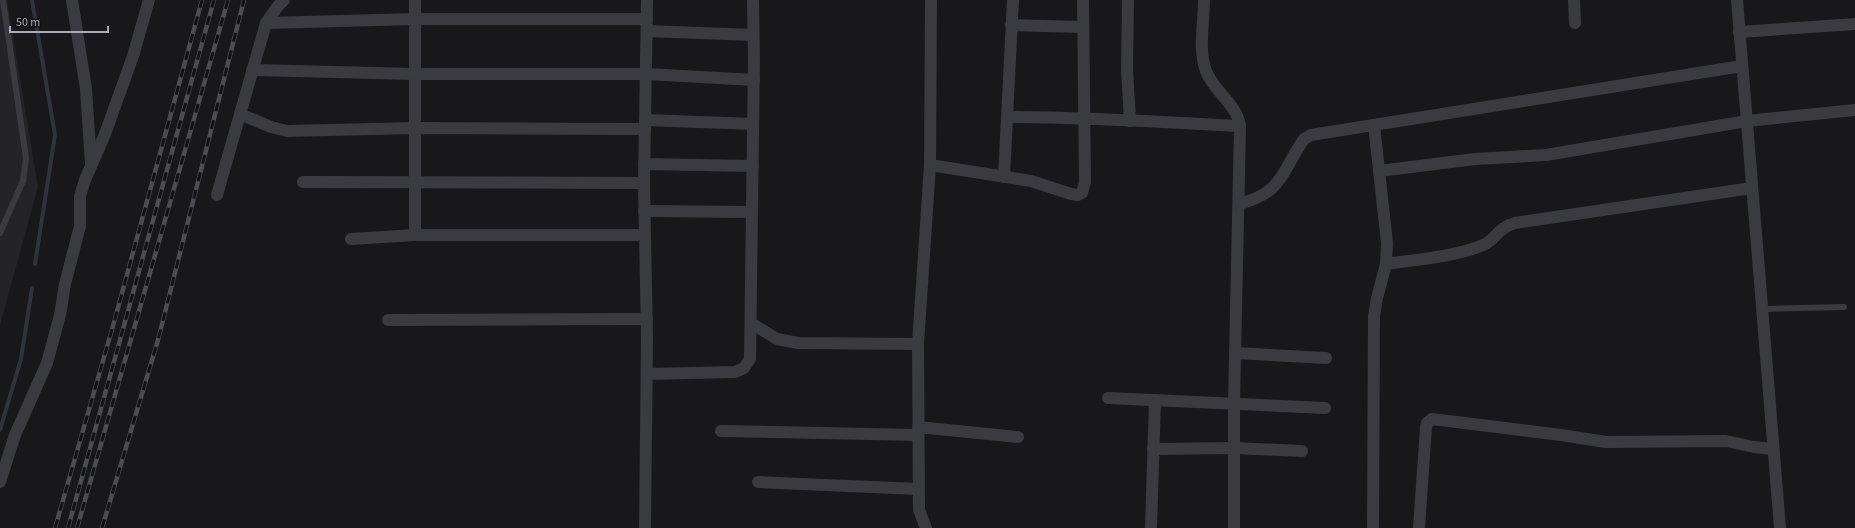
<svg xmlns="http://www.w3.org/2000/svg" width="1855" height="528" font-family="'Source Sans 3',sans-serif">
  <rect width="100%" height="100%" fill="#18171a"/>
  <path fill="#242327" d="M0,0H7L38,187L0,325Z"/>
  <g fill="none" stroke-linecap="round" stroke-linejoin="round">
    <g stroke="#2c343f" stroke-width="4">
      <path d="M32,0L55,135L35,264"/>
      <path d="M0,430L21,359L32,288"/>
    </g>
    <g stroke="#3a3a41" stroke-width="6">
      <path d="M0,233L23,181L26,158L3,0"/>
      <path d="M1762,309L1844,307"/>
    </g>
    <g stroke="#3a3a41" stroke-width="12">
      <path d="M72,0L86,89L91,164"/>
      <path d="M415,0V235"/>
      <path d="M1128,0L1127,69L1130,121"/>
      <path d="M1204,0C1204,22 1198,50 1206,71C1214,92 1237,104 1240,126L1234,403V528"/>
      <path d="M1574,0L1575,23"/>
      <path d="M1737,0L1780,528"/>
      <path d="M266,23L415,19H647"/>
      <path d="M1011,25L1082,27"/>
      <path d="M647,31L753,35"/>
      <path d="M1739,32L1855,24"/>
      <path d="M252,70L415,74H647L754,80"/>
      <path d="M240,114L271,127L287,131L415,128L645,129"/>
      <path d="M1008,117C1086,117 1163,122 1240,126"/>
      <path d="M645,120L753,124"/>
      <path d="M644,164L753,166"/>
      <path d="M930,165L1031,181L1071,194L1078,195L1082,193L1085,182L1083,0"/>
      <path d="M1379,171L1475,159L1546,155L1747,121L1855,110"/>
      <path d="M1004,177L1013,0"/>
      <path d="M303,182L644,183"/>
      <path d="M217,195L266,23L278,6L284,0"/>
      <path d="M1239,204C1284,192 1281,172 1304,139L1311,135L1742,66"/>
      <path d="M644,211L752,212"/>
      <path d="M351,239L415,235H645"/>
      <path d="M1386,264C1413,260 1459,256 1483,245C1497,239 1497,228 1515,223L1752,188"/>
      <path d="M388,320L647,319"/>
      <path d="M751,323L777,339L798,343L918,344"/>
      <path d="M1235,353L1326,358"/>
      <path d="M647,374L735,372L744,368L750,359L754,59L753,0"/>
      <path d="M1108,398L1325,408"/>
      <path d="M918,427L1018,437"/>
      <path d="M721,431L918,435"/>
      <path d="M1153,449L1235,448L1302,451"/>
      <path d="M0,482L15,435L47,363L60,315L65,284L80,226V196L85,180L105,134L133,56L149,0"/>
      <path d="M758,482L918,489"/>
      <path d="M645,528L647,338L644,183L647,0"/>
      <path d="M926,528L919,510L918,344L930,165L931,0"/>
      <path d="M1151,528L1155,400"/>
      <path d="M1373,528L1374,316L1377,298L1386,264L1387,243L1374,125"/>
      <path d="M1419,528L1426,427L1427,423L1432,419L1561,435L1606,442L1726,441L1754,447L1773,449"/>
    </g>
    <defs>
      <g id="rail">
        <path d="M55,528L113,326L202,0"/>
        <path d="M68,528L214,0"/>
        <path d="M77,528L228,0"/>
        <path d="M102,528L158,340L244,0"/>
      </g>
    </defs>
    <use href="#rail" stroke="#4b4c54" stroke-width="4.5"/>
    <use href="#rail" stroke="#121215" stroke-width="3" stroke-dasharray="9" stroke-linecap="butt"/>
  </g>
  <path d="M10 26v6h98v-6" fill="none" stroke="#a8abba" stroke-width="2"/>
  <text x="16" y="26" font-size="12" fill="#a8abba" stroke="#121215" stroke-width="3" paint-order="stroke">50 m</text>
</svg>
